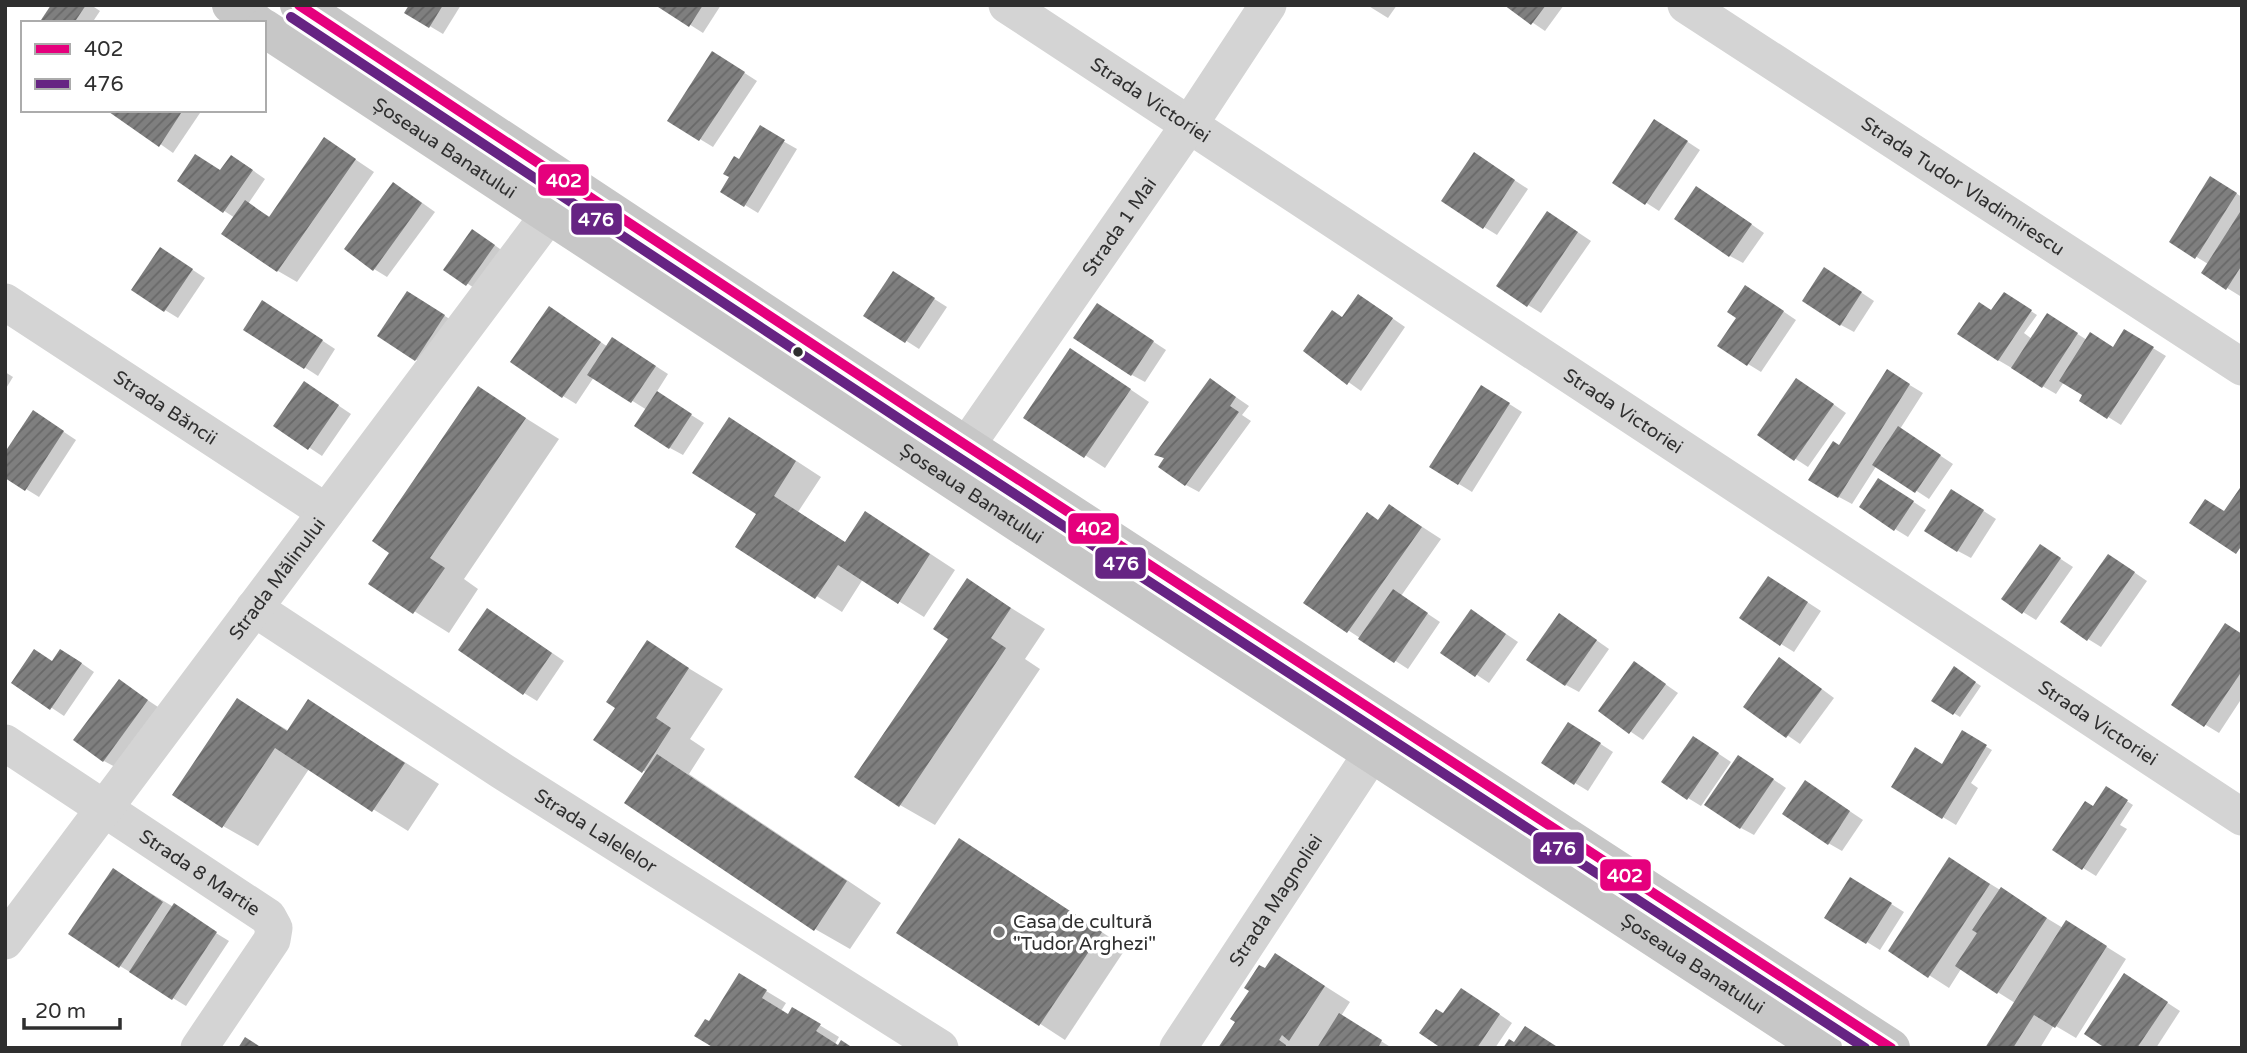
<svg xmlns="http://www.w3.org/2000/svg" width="2247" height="1053" font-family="'Varela Round',sans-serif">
  <defs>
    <pattern id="building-hatch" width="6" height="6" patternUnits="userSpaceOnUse" patternTransform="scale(1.75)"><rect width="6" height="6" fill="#7f7f7f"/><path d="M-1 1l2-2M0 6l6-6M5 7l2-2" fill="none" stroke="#686868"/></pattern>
  </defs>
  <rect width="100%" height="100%" fill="#fff"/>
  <g fill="#0003">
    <path d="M53,5H91L100,11L92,23H41Z"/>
    <path d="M411,5H461L443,34L406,12Z"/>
    <path d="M659,5H721L703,33Z"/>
    <path d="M1367,5H1397L1388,18Z"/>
    <path d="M1507,5H1564L1545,31Z"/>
    <path d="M726,61L757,81L713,147L670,121Z"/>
    <path d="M112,110H202L173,153Z"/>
    <path d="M760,128L797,149L758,213L722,191Z"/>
    <path d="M1668,129L1700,150L1659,211L1614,182Z"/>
    <path d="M325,139L374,172L297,282L278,271L235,218L179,181L244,164L265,179L248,204L270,217Z"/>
    <path d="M1487,162L1528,189L1497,235L1484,227Z"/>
    <path d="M2224,186L2242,197L2240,296L2203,273L2208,264L2171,241Z"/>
    <path d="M407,192L435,212L387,277L374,269Z"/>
    <path d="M1710,196L1764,233L1743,263L1730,256Z"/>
    <path d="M1561,221L1591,241L1541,313L1528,305Z"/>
    <path d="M486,239L507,254L480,292L446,269Z"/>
    <path d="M173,257L205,278L178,318L165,310Z"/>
    <path d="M1838,277L1874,301L1854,332L1841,325Z"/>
    <path d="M906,281L947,307L919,349L866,315Z"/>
    <path d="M2010,297L2037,315L2024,333L2032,339L2060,323L2087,340L2114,348L2138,339L2166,356L2121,425L2081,400L2084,395L2064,382L2056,394L1998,360L1992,312Z"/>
    <path d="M421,300L457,324L429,367L415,359Z"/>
    <path d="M1768,301L1796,320L1761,372L1748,364Z"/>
    <path d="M1372,304L1405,327L1361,391L1305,351L1343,318Z"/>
    <path d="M276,310L335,349L318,376L245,329Z"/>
    <path d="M1110,313L1166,350L1145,382L1132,375Z"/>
    <path d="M562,316L608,347H626L668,374L656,393L704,423L683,455L670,448L647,410L594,377L576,404L563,396Z"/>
    <path d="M1090,362L1149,402L1105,468L1026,417Z"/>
    <path d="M5,372L13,377L5,390Z"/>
    <path d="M1888,372L1923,393L1900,429L1953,464L1929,499L1877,465L1852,504L1839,497L1840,447Z"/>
    <path d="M1211,380L1249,406L1242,415L1251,421L1199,492L1186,485L1165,459L1157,454Z"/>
    <path d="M478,388L559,439L464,579L478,589L449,633L371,584L392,552Z"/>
    <path d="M1810,388L1846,413L1808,467L1759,435Z"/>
    <path d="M317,391L351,414L322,456L275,425Z"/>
    <path d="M1495,395L1522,412L1472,492L1459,484Z"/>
    <path d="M46,420L76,440L39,497L26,489Z"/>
    <path d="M755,434L821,477L798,512L846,543L891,528L955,570L924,617L863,579L842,612L737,546L758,514Z"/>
    <path d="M1892,488L1926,510L1908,537L1895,529Z"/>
    <path d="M1965,499L1996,519L1971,558L1958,551Z"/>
    <path d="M1390,506L1441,539L1401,596L1440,622L1408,669L1306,603Z"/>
    <path d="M2053,554L2073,567L2036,620L2023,612Z"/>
    <path d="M2122,564L2147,581L2101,647L2088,639Z"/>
    <path d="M968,581L1045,629L1025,659L1040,669L935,825L900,805Z"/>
    <path d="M1781,585L1821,611L1794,652L1781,644Z"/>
    <path d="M501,618L564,661L537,701L524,693Z"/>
    <path d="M1484,619L1518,642L1489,683L1443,652Z"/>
    <path d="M1572,623L1609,649L1579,692L1566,685Z"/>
    <path d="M2242,634V698L2219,733L2173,705Z"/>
    <path d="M647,643L723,689L690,739L705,749L689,774L881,903L850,949L815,929L647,773L596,740L617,707Z"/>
    <path d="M74,658L94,672L64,716L13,682L53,662Z"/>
    <path d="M1635,663L1678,693L1643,740L1600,711Z"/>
    <path d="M1792,667L1834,698L1800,744L1745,706Z"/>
    <path d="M1960,672L1981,686L1960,717L1933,700Z"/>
    <path d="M119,681L161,709L117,768L104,761Z"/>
    <path d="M237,700L289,731L309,701L439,784L408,831L309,769L258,846L223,826Z"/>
    <path d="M1582,732L1613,752L1588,791L1575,783Z"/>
    <path d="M1962,733L1992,750L1971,783L1978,788L1956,825L1893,787L1942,766Z"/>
    <path d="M1707,746L1731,762L1701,806L1688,798Z"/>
    <path d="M1752,765L1786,788L1754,835L1741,828Z"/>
    <path d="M2106,788L2133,805L2120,825L2127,829L2096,876L2054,850L2093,808Z"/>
    <path d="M1818,790L1863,820L1842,851L1828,843Z"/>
    <path d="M985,855L1126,948L1065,1040L899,932Z"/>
    <path d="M113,870L229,941L186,1006L120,966Z"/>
    <path d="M1969,871L2063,928L2086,934L2126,959L2076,1038L2054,1025L2040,1048H1987L2015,1003L1961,969L1949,988L1890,950Z"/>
    <path d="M1864,887L1904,912L1880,950L1867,942Z"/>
    <path d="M1276,955L1350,1002L1341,1016L1392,1048H1220Z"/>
    <path d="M740,975L786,1003L781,1011L789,1016L793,1009L839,1037L835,1044L839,1047L842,1043L850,1048H717L697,1035L705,1021L710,1024Z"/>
    <path d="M2137,983L2180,1011L2156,1048H2108Z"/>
    <path d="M1474,997L1512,1023L1495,1048H1444V1015Z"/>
  </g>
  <g fill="url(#building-hatch)">
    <path d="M51,5H86L74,23H39Z"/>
    <path d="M409,5H443L429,28L404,13Z"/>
    <path d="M655,5H703L689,27Z"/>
    <path d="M1504,5H1546L1531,25Z"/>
    <path d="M712,51L745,72L699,141L667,121Z"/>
    <path d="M110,110H183L159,147L109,112Z"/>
    <path d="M1654,119L1688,141L1645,205L1612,183Z"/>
    <path d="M760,125L785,140L744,207L720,192L729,177L723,174L734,156L739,159Z"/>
    <path d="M324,137L356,159L277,272L221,234L245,200L269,217Z"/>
    <path d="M1474,152L1515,180L1483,229L1441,201Z"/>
    <path d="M195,154L220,170L231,155L253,170L223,213L177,181Z"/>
    <path d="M2210,176L2237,193L2195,259L2169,242Z"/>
    <path d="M393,182L422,203L373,271L344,249Z"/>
    <path d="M1696,186L1752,224L1729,257L1674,219Z"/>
    <path d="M1547,211L1578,232L1527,307L1496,286Z"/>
    <path d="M2240,212L2242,265L2226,290L2201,273Z"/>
    <path d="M472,229L495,245L466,286L443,270Z"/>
    <path d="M160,247L193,269L164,312L131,290Z"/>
    <path d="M1824,267L1862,292L1840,326L1802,301Z"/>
    <path d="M893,271L935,298L905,343L863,316Z"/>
    <path d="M1745,285L1784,311L1747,366L1717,346L1736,318L1727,312Z"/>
    <path d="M407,291L445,315L415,361L377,336Z"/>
    <path d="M2004,292L2032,310L1998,361L1957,334L1979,302L1991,310Z"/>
    <path d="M1358,294L1393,318L1347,385L1303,351L1332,310L1342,317Z"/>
    <path d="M262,300L323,340L304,369L243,330Z"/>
    <path d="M1097,303L1154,341L1131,376L1073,338Z"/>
    <path d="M549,306L601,342L562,398L510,362Z"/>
    <path d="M2047,313L2078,333L2042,388L2011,368Z"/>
    <path d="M2124,329L2154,347L2107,419L2079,401L2082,395L2059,381L2090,332L2113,347Z"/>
    <path d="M612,337L656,366L631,403L587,375Z"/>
    <path d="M1070,348L1131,389L1084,458L1023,418Z"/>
    <path d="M1887,369L1910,384L1838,498L1808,480L1833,441L1839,445Z"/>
    <path d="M1210,378L1236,397L1230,406L1239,412L1185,486L1158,467L1164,458L1154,455Z"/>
    <path d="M1796,378L1834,404L1794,461L1757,435Z"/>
    <path d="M304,381L339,405L308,450L273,426Z"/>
    <path d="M1481,385L1510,403L1458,485L1429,467Z"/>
    <path d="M478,386L526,418L430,558L445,568L413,614L368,584L389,553L372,541Z"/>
    <path d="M657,391L692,414L669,449L634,426Z"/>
    <path d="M33,410L64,431L25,491L5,478V452Z"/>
    <path d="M729,417L796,461L774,496L845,542L865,511L930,554L898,604L838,565L815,599L735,547L756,514L692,473Z"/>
    <path d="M1898,426L1941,455L1915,493L1872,465Z"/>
    <path d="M1878,478L1914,501L1894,531L1859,507Z"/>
    <path d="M2242,485V545L2236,554L2189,523L2205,499L2224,511Z"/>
    <path d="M1951,489L1984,510L1957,552L1924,531Z"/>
    <path d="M1389,504L1422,527L1347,633L1303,603L1367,512L1378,520Z"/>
    <path d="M2040,544L2061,558L2022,614L2001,599Z"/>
    <path d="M2108,554L2135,572L2087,641L2060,622Z"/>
    <path d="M1768,576L1808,602L1780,646L1739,618Z"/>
    <path d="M967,578L1011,608L991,638L1006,648L899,807L854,777L948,639L933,629Z"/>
    <path d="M1393,589L1428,613L1394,663L1358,639Z"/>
    <path d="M487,608L552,653L523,695L458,650Z"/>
    <path d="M1471,609L1506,634L1475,677L1440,653Z"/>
    <path d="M1559,613L1597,640L1565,686L1526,660Z"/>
    <path d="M2225,623L2242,634V671L2204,727L2171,705Z"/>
    <path d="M647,640L689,668L656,718L671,728L642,773L593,740L615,708L606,702Z"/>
    <path d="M34,649L52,661L60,649L82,663L50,710L11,683Z"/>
    <path d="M1779,657L1822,689L1786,738L1743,707Z"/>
    <path d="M1634,661L1666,684L1629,734L1598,711Z"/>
    <path d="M1954,666L1976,682L1953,715L1931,701Z"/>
    <path d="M119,679L148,700L103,762L73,740Z"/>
    <path d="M237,698L287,731L308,699L405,763L372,812L275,748L222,828L172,795Z"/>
    <path d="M1568,722L1601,743L1574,785L1541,763Z"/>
    <path d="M1962,730L1987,745L1942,819L1891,787L1915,747L1942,764Z"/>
    <path d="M1693,736L1719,753L1687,800L1661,782Z"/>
    <path d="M657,754L847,881L814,931L624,803Z"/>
    <path d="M1738,755L1774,779L1740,829L1704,805Z"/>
    <path d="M1805,780L1850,811L1828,845L1782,814Z"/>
    <path d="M2106,786L2128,800L2082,870L2052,850L2085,801L2093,806Z"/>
    <path d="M959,838L1102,932L1039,1026L896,933Z"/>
    <path d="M1949,857L1990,884L1928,978L1888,951Z"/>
    <path d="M113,868L163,902L119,968L68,934Z"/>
    <path d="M1850,877L1892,903L1866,944L1824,918Z"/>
    <path d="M2001,887L2047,918L1997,994L1955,966L1977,933L1972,930Z"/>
    <path d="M174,903L217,932L172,1000L129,972Z"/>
    <path d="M2066,920L2107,946L2055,1028L2034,1015L2013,1048H1985Z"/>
    <path d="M1275,953L1325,986L1289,1041L1282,1035L1279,1040L1286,1045L1285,1048H1218L1235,1022L1230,1019L1249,991L1244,988L1259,965L1265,968Z"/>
    <path d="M739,973L767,990L762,998L788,1014L792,1007L821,1024L816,1031L838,1045L841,1040L853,1048H714L694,1036L705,1019L709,1021Z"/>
    <path d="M2124,973L2168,1002L2137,1048H2105L2084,1034Z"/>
    <path d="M1461,988L1500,1014L1477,1048H1441L1419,1033L1436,1009L1443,1013Z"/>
    <path d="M1339,1013L1382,1040L1378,1048H1317Z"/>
    <path d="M1525,1026L1559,1048H1503L1509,1039L1514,1042Z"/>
    <path d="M245,1037L262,1048H238Z"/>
  </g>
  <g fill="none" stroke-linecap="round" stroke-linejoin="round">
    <g stroke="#d4d4d4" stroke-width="37">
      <path id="s1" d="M1007,5L2242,817"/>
      <path id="s2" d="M1686,5L2242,367"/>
      <path id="s3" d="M5,302L326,512"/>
      <path id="s4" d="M967,445L1189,125L1268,5"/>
      <path id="s5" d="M254,608L502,771L940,1048"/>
      <path id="s6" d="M5,743L268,917L274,928L272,940L199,1048"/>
      <path id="s7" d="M5,941L548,216"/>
      <path id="s8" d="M1178,1048L1372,753"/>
    </g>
    <g stroke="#c7c7c7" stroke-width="38">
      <path d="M231,5L257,23"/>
      <path d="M299,5L918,414L1891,1048"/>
      <path id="s9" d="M264,28C782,371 1303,708 1823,1048"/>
    </g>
    <defs>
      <path id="bus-1" d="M299,5L918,414L1891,1048"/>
      <path id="bus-2" d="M291,17L910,426L1865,1048"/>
    </defs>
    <use href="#bus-1" stroke="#fff" stroke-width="16"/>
    <use href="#bus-2" stroke="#fff" stroke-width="16"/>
    <use href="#bus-1" stroke="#e5007d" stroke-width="10"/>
    <use href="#bus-2" stroke="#662483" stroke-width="10"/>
  </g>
  <circle fill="#2f2f2f" stroke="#fff" stroke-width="2.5" cx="798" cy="352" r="6"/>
  <circle fill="#787878" stroke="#fff" stroke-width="2.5" cx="999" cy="932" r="7"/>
  <g text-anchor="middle" stroke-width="7" stroke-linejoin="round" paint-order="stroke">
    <g font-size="19" fill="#2f2f2f" stroke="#fff">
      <text dy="7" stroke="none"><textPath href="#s1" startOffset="172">Strada Victoriei</textPath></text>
      <text dy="7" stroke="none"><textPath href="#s9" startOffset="217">Șoseaua Banatului</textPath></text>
      <text dy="7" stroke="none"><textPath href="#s2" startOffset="331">Strada Tudor Vladimirescu</textPath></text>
      <text dy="7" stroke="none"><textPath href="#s4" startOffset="266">Strada 1 Mai</textPath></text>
      <text dy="7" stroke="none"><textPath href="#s3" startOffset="192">Strada Băncii</textPath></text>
      <text dy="7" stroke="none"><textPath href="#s1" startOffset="738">Strada Victoriei</textPath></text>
      <text dy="7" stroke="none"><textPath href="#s9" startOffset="847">Șoseaua Banatului</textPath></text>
      <text dy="7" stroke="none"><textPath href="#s7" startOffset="453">Strada Mălinului</textPath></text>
      <text dy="7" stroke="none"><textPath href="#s1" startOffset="1306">Strada Victoriei</textPath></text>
      <text dy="7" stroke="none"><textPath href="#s5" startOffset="408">Strada Lalelelor</textPath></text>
      <text dy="7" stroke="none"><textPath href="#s6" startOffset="234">Strada 8 Martie</textPath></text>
      <text dy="7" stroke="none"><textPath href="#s8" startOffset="177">Strada Magnoliei</textPath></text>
      <text dy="7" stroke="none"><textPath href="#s9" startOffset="1708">Șoseaua Banatului</textPath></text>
    </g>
    <g font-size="19" fill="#2f2f2f" stroke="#fff" text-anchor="start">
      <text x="1013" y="928">Casa de cultură<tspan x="1013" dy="22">"Tudor Arghezi"</tspan></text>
    </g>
  </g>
  <g stroke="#fff" stroke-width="2.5">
    <rect x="537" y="163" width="53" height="34" rx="7" fill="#e5007d"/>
    <rect x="570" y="202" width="53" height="34" rx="7" fill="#662483"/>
    <rect x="1067" y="512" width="53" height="33" rx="7" fill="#e5007d"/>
    <rect x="1094" y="546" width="53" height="34" rx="7" fill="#662483"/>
    <rect x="1532" y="831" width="53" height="34" rx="7" fill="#662483"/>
    <rect x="1599" y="858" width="53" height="34" rx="7" fill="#e5007d"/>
  </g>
  <g font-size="19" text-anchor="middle" font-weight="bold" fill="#fff">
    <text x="564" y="187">402</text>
    <text x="596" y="226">476</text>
    <text x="1094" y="535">402</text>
    <text x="1121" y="570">476</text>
    <text x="1558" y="855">476</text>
    <text x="1625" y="882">402</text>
  </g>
  <rect width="2247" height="1053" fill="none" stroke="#2f2f2f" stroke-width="14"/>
  <rect x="21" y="21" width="245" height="91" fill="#ffffff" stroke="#acacac" stroke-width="2"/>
  <rect x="35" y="44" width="35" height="10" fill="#e5007d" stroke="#acacac" stroke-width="2"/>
  <text x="84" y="56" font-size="21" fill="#2f2f2f">402</text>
  <rect x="35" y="79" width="35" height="10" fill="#662483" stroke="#acacac" stroke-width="2"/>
  <text x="84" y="91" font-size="21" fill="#2f2f2f">476</text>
  <path d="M24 1018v10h96v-10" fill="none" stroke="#2f2f2f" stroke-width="3.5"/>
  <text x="35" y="1018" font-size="21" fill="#2f2f2f" stroke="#ffffff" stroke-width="5" paint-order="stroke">20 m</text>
</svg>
